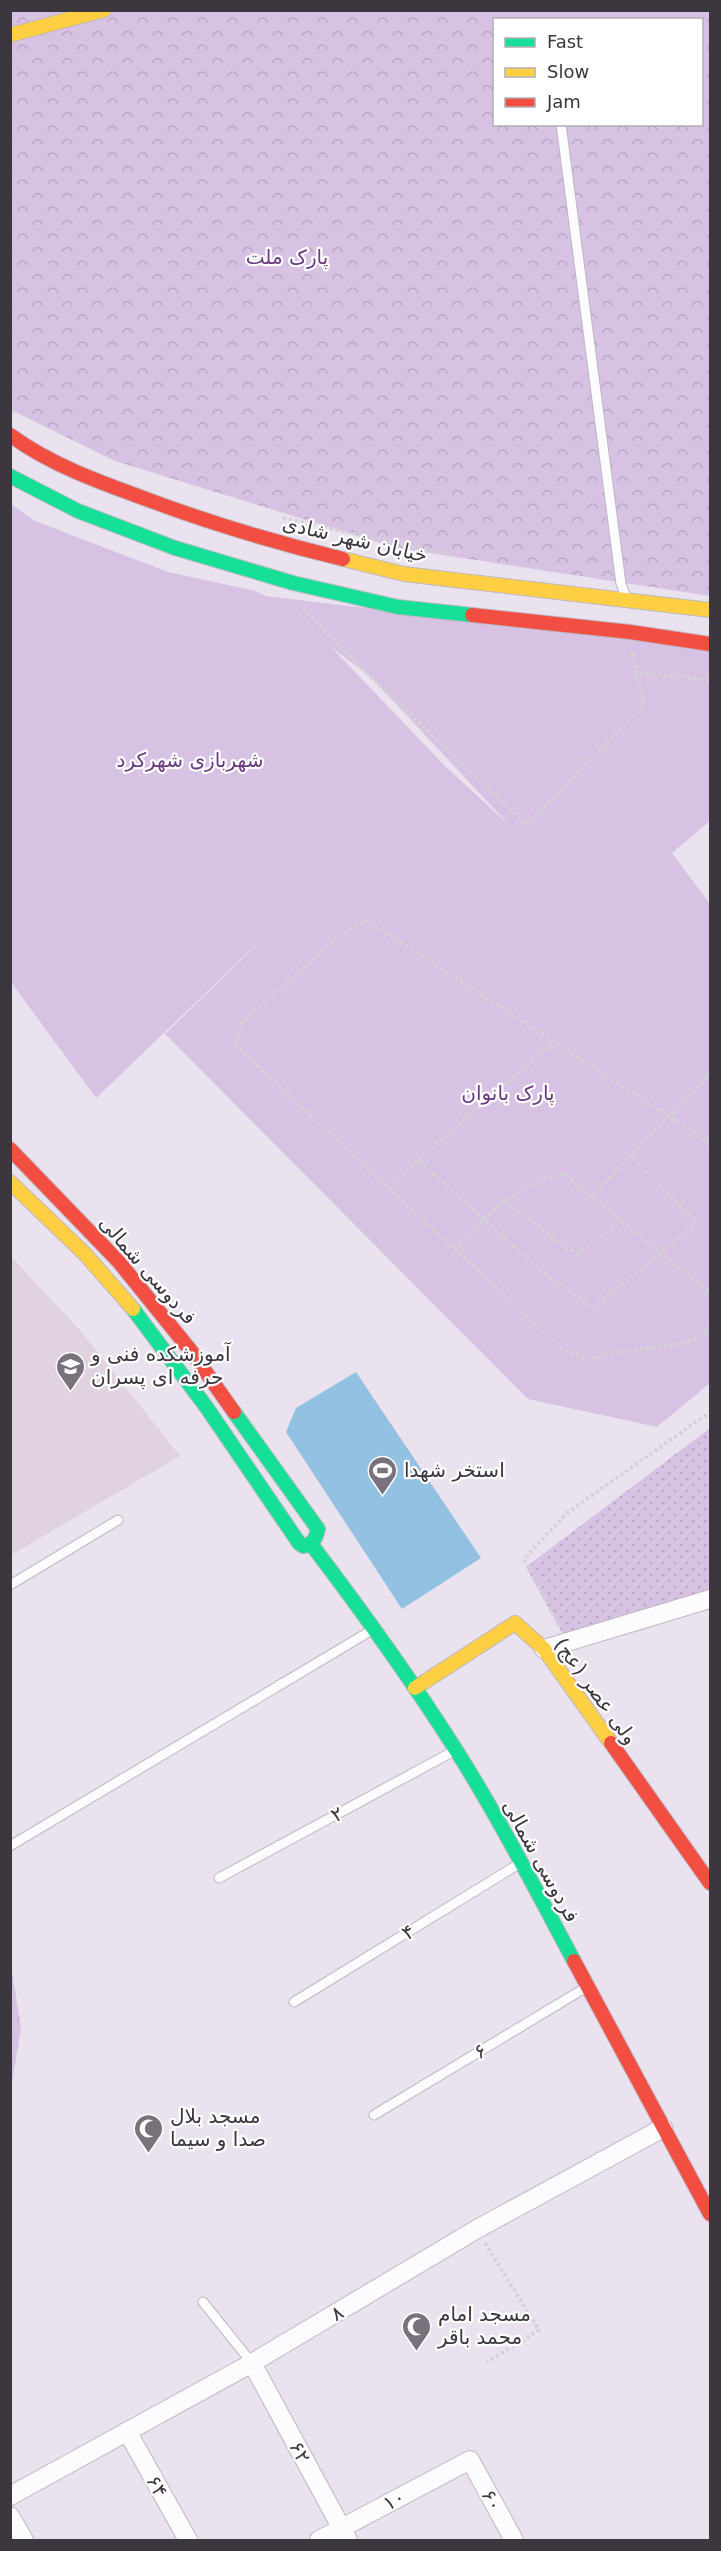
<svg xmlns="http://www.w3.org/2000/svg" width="721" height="2551" font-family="'DejaVu Sans','Noto Naskh Arabic',sans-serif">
  <defs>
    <pattern id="grass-dots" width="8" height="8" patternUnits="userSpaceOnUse" patternTransform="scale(1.5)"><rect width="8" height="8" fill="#d7c2e3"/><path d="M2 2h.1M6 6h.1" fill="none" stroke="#b9a7c4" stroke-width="1.8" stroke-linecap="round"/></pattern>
    <pattern id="forest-crowns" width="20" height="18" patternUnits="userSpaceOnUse" patternTransform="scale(1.5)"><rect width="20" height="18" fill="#d7c2e3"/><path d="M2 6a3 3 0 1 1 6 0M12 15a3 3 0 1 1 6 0" fill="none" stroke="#b9a7c4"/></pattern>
  </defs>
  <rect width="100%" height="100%" fill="#eae2ef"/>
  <path fill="#e0d2e1" d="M11,1257L79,1329L180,1456L11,1555Z"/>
  <path fill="url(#grass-dots)" d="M710,1428V1591L563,1634L526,1567Z"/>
  <g fill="url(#forest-crowns)" fill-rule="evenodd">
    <path d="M10,11H710V596L397,548L115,461L11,410ZM494,20H702V124H494Z"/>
    <path d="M11,1965L21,2028L11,2089H10Z"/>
  </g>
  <path fill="#d7c2e3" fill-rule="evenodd" d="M11,504L35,521L168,572L256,591L265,596L710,649V821L672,853L710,904V1383L657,1427L528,1399L165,1034L302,901L96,1098L11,982ZM331,647L371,677L511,827L445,766Z"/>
  <path fill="#92c1e2" d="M356,1372L481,1558L402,1609L286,1432L296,1408Z"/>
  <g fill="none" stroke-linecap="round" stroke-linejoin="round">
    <defs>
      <g id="lane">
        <path d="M561,124L621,584L626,597"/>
        <path d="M10,1585L118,1520"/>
        <path d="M10,1846L372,1630"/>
        <path d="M219,1878L454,1751"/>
        <path d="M294,2002L522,1862"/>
        <path d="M374,2115L585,1988"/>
        <path d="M203,2302L252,2363"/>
      </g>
      <g id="street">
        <path d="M544,1649L710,1599"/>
        <path d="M252,2363L348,2540"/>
        <path d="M127,2431L188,2540"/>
        <path d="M10,2496L252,2363L477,2229L663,2128"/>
        <path d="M10,2516L24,2540"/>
        <path d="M319,2540L470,2460L514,2540"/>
      </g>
      <g id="fast">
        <path d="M10,476L78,511L175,548L293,583L398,607L472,615"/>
        <path d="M133,1309L207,1408L299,1543L303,1546C313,1545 316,1538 318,1529L234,1412"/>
        <path d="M311,1544C362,1611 411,1679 456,1750C499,1818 536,1890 574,1961"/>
      </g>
      <g id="slow">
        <path d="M10,35L104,10"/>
        <path d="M343,559L404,574L710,610"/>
        <path d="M10,1182L85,1254L133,1309"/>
        <path d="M415,1688L515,1623L544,1649L611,1743"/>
      </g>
      <g id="jam">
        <path d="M10,435C51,465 99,482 146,499C210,523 277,543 343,559"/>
        <path d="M472,615L630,632L710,644"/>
        <path d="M10,1149L119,1262L191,1351L234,1412"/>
        <path d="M611,1743L710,1883"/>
        <path d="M574,1961L710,2214"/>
      </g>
    </defs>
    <use href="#lane" stroke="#beb8c2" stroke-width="11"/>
    <use href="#street" stroke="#beb8c2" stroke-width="20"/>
    <use href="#fast" stroke="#beb8c2" stroke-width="16"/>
    <use href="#slow" stroke="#beb8c2" stroke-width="16"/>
    <use href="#jam" stroke="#beb8c2" stroke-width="16"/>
    <g stroke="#d4d2d6" stroke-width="4" stroke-dasharray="3 3" stroke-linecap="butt">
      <path d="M10,406L17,415"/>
      <path d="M283,518L452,555"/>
      <path d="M303,608L348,655L527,825L644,704L636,673"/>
      <path d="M633,653L636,673L710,680"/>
      <path d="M710,1143L366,920L337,938L241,1024L236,1046L561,1348L588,1360C598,1357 609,1353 620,1352C649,1347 687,1349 710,1328"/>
      <path d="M418,1160L554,1042"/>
      <path d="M390,1189L418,1160L541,1271L593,1308L697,1223L632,1156"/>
      <path d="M592,1196L710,1074"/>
      <path d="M504,1200L567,1249L579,1253L622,1221"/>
      <path d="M455,1250C488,1216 515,1183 564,1174L710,1293"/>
      <path d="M559,1626L524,1559L567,1513L710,1412"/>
      <path d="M485,2243L539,2330L487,2362"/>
    </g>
    <use href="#lane" stroke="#fcfbfd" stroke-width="9"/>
    <use href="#street" stroke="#fcfbfd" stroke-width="18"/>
    <use href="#fast" stroke="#16e098" stroke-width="14"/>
    <use href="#slow" stroke="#ffcf43" stroke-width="14"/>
    <use href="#jam" stroke="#f24e42" stroke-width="14"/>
  </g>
  <defs>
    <symbol id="university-pin" viewBox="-11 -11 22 30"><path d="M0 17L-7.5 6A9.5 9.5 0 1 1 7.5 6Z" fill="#79727d" stroke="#fff"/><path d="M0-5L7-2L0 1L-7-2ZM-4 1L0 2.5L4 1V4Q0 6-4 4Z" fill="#fff"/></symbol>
    <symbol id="stadium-pin" viewBox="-11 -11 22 30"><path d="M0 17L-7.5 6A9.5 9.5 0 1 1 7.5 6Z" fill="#79727d" stroke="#fff"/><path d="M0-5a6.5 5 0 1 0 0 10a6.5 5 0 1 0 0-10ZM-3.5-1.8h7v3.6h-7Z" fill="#fff"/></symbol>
    <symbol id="mosque-pin" viewBox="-11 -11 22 30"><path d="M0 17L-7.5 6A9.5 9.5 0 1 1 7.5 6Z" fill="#79727d" stroke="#fff"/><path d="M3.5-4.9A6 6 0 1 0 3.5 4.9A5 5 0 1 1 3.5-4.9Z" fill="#fff"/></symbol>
  </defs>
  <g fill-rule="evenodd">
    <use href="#university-pin" x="54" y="1350" width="33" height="45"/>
    <use href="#stadium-pin" x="366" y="1454" width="33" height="45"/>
    <use href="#mosque-pin" x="132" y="2112" width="33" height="45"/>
    <use href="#mosque-pin" x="400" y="2310" width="33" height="45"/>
  </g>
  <g text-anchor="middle" stroke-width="4.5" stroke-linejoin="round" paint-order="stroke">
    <g font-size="20" fill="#6a3b83" stroke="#fff">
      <text x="287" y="264">پارک ملت</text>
      <text x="190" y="767">شهربازی شهرکرد</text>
      <text x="508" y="1100">پارک بانوان</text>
    </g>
    <g font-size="20" fill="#3c363f" stroke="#fff">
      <text transform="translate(355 539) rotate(13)" y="7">خیابان شهر شادی</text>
      <text transform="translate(148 1270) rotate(49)" y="7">فردوسی شمالی</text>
      <text transform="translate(596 1691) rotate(54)" y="7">ولی عصر (عج)</text>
      <text transform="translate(337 1814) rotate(-28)" y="7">۲</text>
      <text transform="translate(541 1861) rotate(61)" y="7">فردوسی شمالی</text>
      <text transform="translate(408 1932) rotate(-32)" y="7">۴</text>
      <text transform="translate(480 2051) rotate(-31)" y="7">۶</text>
      <text transform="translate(337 2313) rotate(-31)" y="7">۸</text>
      <text transform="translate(300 2452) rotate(62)" y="7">۶۲</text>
      <text transform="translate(157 2486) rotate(61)" y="7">۶۴</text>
      <text transform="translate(394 2500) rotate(-28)" y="7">۱۰</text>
      <text transform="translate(492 2500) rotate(61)" y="7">۶۰</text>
    </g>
    <g font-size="20" fill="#3c363f" stroke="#fff" text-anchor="start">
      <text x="91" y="1361">آموزشکده فنی و<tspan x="91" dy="23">حرفه ای پسران</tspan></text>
      <text x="404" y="1477">استخر شهدا</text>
      <text x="170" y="2123">مسجد بلال<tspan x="170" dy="23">صدا و سیما</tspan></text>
      <text x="438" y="2321">مسجد امام<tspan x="438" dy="23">محمد باقر</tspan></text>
    </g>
  </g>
  <rect width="721" height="2551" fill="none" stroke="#3c363f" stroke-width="24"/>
  <rect x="493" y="18" width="210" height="108" fill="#ffffff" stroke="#b1afb2" stroke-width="1.5"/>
  <rect x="505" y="38" width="30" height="9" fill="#16e098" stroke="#b1afb2" stroke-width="1.5"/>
  <text x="547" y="48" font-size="18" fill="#3c363f">Fast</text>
  <rect x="505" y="68" width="30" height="9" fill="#ffcf43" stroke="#b1afb2" stroke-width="1.5"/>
  <text x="547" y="78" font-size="18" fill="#3c363f">Slow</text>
  <rect x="505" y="98" width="30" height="9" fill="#f24e42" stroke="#b1afb2" stroke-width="1.5"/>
  <text x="547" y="108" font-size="18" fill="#3c363f">Jam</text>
</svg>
